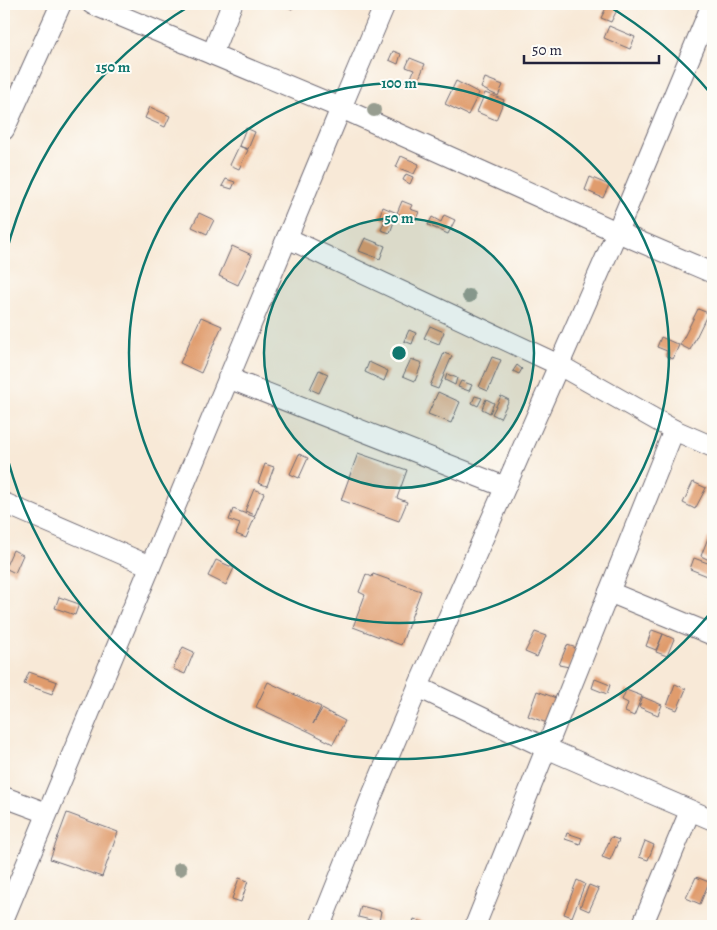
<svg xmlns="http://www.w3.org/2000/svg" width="717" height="930" font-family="Alegreya,serif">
  <rect width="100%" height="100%" fill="#fdfcf7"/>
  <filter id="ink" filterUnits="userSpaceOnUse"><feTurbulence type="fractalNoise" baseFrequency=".02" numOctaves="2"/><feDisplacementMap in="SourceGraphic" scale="10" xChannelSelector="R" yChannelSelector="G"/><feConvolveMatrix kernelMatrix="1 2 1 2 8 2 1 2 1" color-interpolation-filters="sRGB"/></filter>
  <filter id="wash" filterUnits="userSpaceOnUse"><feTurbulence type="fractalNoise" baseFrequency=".0096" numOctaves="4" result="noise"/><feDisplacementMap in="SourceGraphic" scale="20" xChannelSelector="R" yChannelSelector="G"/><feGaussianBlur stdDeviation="1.12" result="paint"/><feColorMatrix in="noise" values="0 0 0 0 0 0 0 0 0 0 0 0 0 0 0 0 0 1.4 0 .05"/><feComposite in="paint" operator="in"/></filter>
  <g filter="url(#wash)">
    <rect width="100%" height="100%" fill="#f8e9d7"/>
    <g id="blocks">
      <g fill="#e09c6d">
        <path d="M279,4H294L292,9Z"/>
        <path d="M608,4H620L611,22L601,18Z"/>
        <path d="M609,26L635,37L630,49L604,38Z"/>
        <path d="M393,51L401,54L398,64L389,60Z"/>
        <path d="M410,58L425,64L418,81L411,78L414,70L406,67Z"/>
        <path d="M485,78L503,85L498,96L481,88Z"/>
        <path d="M456,81L479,93L468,115L445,104Z"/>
        <path d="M485,93L504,100L496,120L477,112Z"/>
        <path d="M150,107L170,116L165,127L145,118Z"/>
        <path d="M246,128L255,132L248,149L239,146Z"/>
        <path d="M239,146L248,150L239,169L230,165Z"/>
        <path d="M401,156L419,164L414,174L396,167Z"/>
        <path d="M406,174L413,177L410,184L403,180Z"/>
        <path d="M590,177L609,185L603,198L585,190Z"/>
        <path d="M226,179L235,182L232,189L222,186Z"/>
        <path d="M402,201L412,205L410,209L419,212L415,221L397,213Z"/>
        <path d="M383,207L397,213L390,233L381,230L385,220L379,217Z"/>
        <path d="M199,213L214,220L207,234L192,227Z"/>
        <path d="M444,215L455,220L448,234L428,225L432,217L441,222Z"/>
        <path d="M4,234L9,236L4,247Z"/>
        <path d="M365,238L385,246L380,259L359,251Z"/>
        <path d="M232,246L252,255L238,285L219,276Z"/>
        <path d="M698,309L708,313L690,350L680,345Z"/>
        <path d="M201,317L222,326L201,373L180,363Z"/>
        <path d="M430,326L444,332L439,344L424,338Z"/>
        <path d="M409,330L416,333L412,344L404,341Z"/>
        <path d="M661,337L679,345L673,359L666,356L667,351L657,347Z"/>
        <path d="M444,353L452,356L438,389L430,386Z"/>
        <path d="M492,357L501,360L488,391L479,387Z"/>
        <path d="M411,359L422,363L415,381L403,376Z"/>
        <path d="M369,362L388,371L384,381L365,372Z"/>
        <path d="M517,365L522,369L519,374L513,371Z"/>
        <path d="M319,370L328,374L319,393L310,389Z"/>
        <path d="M447,374L457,378L455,385L445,380Z"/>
        <path d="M461,381L472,385L469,391L458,387Z"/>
        <path d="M438,392L460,402L451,423L428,414Z"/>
        <path d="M475,396L482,398L478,406L472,403Z"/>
        <path d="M501,396L509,400L500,418L492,414Z"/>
        <path d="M486,399L494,403L490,413L482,409Z"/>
        <path d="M358,453L407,470L397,498L407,502L399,521L341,500Z"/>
        <path d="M299,454L308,458L299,478L290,474Z"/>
        <path d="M265,464L274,467L267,486L258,483Z"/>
        <path d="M693,482L706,488L695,509L683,503Z"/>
        <path d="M254,489L264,493L255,515L245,511Z"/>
        <path d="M233,509L255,517L246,538L236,534L240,524L229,520Z"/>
        <path d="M708,538L713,540V562L701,556Z"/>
        <path d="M13,550L23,555L15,573L5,568Z"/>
        <path d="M694,558L713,565L710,577L690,569Z"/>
        <path d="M216,560L234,568L226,585L208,576Z"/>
        <path d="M366,574L372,577L373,574L421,591L401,645L353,627L365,595L359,592Z"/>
        <path d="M713,581V595L708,593Z"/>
        <path d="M59,597L79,604L75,615L55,608Z"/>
        <path d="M652,630L663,634L656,650L646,646Z"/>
        <path d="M535,632L546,636L537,657L525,652Z"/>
        <path d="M663,634L674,639L667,656L656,652Z"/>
        <path d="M567,645L577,648L569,667L559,665Z"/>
        <path d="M183,647L194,652L185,674L173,669Z"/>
        <path d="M29,672L57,682L52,694L24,684Z"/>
        <path d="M595,679L610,685L607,694L592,688Z"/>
        <path d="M268,682L321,707L313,724L322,709L345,721L333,744L310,732L256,707Z"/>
        <path d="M675,684L686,689L677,710L667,706Z"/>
        <path d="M626,690L642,696L634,716L625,712L628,703L622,700Z"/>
        <path d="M537,691L556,698L547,723L528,716Z"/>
        <path d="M643,697L662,705L658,715L639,707Z"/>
        <path d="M67,813L118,832L102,877L50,859Z"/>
        <path d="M567,833L582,838L580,844L565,839Z"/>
        <path d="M611,837L619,840L610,860L602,857Z"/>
        <path d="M645,841L654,845L648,860L639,857Z"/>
        <path d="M696,877L709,882L700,904L686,898Z"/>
        <path d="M239,878L248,881L241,902L232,899Z"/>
        <path d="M577,880L585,884L572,917L564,914Z"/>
        <path d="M589,885L599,889L589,911L580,907Z"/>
        <path d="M361,906L381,911L379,922L358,917Z"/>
        <path d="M414,919L433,926H412Z"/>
        <path d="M551,921L563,926H549Z"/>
      </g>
    </g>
  </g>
  <g filter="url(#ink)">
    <use href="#blocks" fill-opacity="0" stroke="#6d6872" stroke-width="1"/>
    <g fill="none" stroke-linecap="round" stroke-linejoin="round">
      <defs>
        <g id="street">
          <path d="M385,4L341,108L617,232L713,273"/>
          <path d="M212,54L232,4"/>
          <path d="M4,130L61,4"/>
          <path d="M287,238L559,365L674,430L713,447"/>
          <path d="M228,378L505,487"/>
          <path d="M4,503L150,566"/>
          <path d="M609,592L713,635"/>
          <path d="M418,687L546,748L713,820"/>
          <path d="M4,797L47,813"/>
          <path d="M4,918L341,108L92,4"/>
          <path d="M320,926L371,798L418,687L617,232L712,4"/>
          <path d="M475,926L674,430"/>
          <path d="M642,926L690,811"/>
        </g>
      </defs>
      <use href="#street" stroke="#6d6872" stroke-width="22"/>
      <use href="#street" stroke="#fff" stroke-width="20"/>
    </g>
    <g fill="#979d90">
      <circle cx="374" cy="110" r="7"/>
      <circle cx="469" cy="296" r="7"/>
      <circle cx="180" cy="869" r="7"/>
    </g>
  </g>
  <circle cx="399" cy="353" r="135" fill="#0f766e" fill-opacity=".12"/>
  <g fill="none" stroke="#0f766e" stroke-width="2.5">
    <circle cx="399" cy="353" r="135"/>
    <circle cx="399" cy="353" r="270"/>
    <path d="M712 611A405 405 0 0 1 4 444M4 262A405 405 0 0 1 193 4M605 4A405 405 0 0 1 712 95"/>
  </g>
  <circle cx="399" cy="353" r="8" fill="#0f766e" stroke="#fdfcf7" stroke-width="2.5"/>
  <g font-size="15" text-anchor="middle" font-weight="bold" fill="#0f766e" stroke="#fdfcf7" stroke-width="4" stroke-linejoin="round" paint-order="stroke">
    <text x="113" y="72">150 m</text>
    <text x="399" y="88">100 m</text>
    <text x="399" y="223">50 m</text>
  </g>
  <rect width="717" height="930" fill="none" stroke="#fdfcf7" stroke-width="20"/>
  <path d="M524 55v8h135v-8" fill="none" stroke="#22223b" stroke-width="2.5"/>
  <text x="532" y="55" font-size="15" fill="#22223b" stroke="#fdfcf7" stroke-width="4" paint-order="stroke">50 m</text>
</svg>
